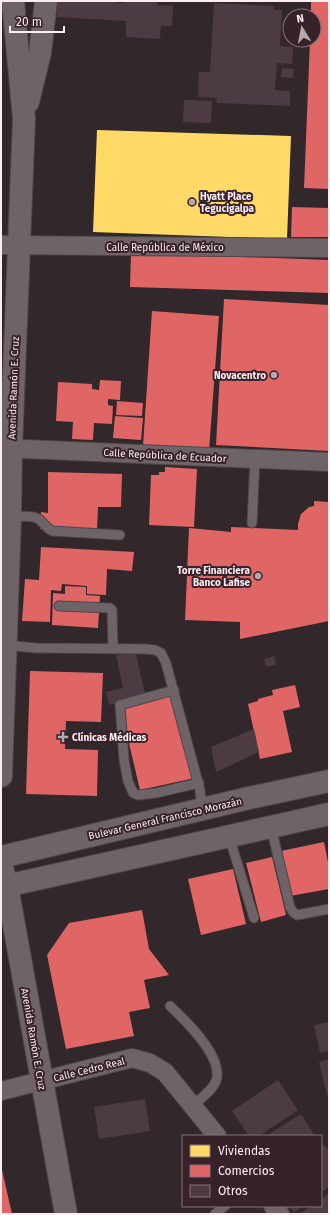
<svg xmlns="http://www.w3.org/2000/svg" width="330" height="1215" font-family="'Fira Sans',sans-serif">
  <rect width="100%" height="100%" fill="#32272b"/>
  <path fill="#ffd966" d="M97,130L291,136L287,239L93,232Z"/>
  <g fill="#e06666">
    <path d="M311,1H329V189L304,188L310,40H314V16H311Z"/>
    <path d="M292,207L329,208V237H291Z"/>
    <path d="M131,253L329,260V293L130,287Z"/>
    <path d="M224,299L329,305V451L216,445Z"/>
    <path d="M152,311L219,316L209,451L143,446Z"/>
    <path d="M100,380L121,381L120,400L108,399V405L113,406L112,424L94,423L93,440L72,439L73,422L56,421L58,382L92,384V389L99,390Z"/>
    <path d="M117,401L143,403L142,416L116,415Z"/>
    <path d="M115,416L143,418L141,440L113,438Z"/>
    <path d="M165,467L197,469L194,527L149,525L151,475H159V472H165Z"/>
    <path d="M48,472L122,474L121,507H98L97,531L40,529L41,512L48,513Z"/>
    <path d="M314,501L329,502V621L240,639V622L185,620L189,528L231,532V527L298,530V524L301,514L309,507L314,506Z"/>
    <path d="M41,547L134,552L132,571L107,569L106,595L87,594V586L62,584L61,591L51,590L50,622L22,621L25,579L39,580Z"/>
    <path d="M65,586L86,587V595L100,596L98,628L52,625L53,593L65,594Z"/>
    <path d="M30,671L103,673L101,722L66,721L65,749L98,750L97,796L26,794Z"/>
    <path d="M295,685L300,707L283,711L292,752L260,759L248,704L258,701V699L273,695L272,690Z"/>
    <path d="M175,692L195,778L140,790L120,705Z"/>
    <path d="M324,842L329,867V889L290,896L281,851Z"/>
    <path d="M272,857L286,915L261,922L246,863Z"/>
    <path d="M233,869L246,924L201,935L188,879Z"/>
    <path d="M142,910L149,949L169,975L144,980L150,1008L129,1012L134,1036L66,1049L47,955L69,923Z"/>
    <path d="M1,1170H2L12,1214H1Z"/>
  </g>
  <g fill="#4c3b42">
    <path d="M58,1H117V3H125V1H158L157,5L173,6L172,26H161L160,39L126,37V21L57,17Z"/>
    <path d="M214,3L274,6V10H282L280,46L293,47L292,64L277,63L275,90L290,91V106L216,103L217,98L198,97L199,72H210Z"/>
    <path d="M282,68L294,69L293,78L281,77Z"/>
    <path d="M184,100L212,101L211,123L183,122Z"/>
    <path d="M135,651L146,697L109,705L106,692L123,688L116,655Z"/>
    <path d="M274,656L276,665L266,667L264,659Z"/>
    <path d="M254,729L259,752L216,772L211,747Z"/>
    <path d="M329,1022V1051L320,1053L314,1025Z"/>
    <path d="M329,1059V1095H327L319,1062Z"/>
    <path d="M278,1080L298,1110L259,1136H249L232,1111Z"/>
    <path d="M145,1099L150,1131L99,1139L94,1107Z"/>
    <path d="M301,1114L315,1136H266Z"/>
    <path d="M324,1145L329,1151V1187L321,1193V1148Z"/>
    <path d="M329,1193V1214H299L311,1206H321V1199Z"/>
    <path d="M289,1206H303L294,1213Z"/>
  </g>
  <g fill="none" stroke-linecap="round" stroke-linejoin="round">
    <defs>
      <g id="lane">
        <path d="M10,517C18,517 33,514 40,520C44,524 47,528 52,531L120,535"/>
        <path d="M252,523L255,459"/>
        <path d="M59,606L110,608L112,610L113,648"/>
        <path d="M5,645L36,648L146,649L155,650L161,653L166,663L200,790L202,809"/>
        <path d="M174,690L120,705L124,760L128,781L133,793L138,795L156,793L199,783"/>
        <path d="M271,827L290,907L293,912L297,915L329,909"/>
        <path d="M229,836L254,918"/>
        <path d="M170,1006C186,1021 224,1057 216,1081C212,1091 200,1099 192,1106"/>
        <path d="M215,1214L225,1206"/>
      </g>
      <g id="street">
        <path d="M1,245L329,248"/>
        <path d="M1,448L329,462"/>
        <path d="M1,1091L132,1058L150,1063L165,1072L217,1136"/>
        <path d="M273,1206L280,1214"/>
      </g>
      <g id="secondary">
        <path d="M28,102L40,53L46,1"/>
        <path d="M1,776L10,517L11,449L24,119L13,1"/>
        <path d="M1,857L249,798L329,781"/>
        <path d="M1,864L7,886L66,1214"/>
        <path d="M1,887L329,814"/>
      </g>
    </defs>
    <use href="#lane" stroke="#4f4548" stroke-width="11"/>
    <use href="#street" stroke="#4f4548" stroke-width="20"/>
    <use href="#secondary" stroke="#4f4548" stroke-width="24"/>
    <use href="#lane" stroke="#6e6367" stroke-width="9"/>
    <use href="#street" stroke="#6e6367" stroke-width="18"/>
    <use href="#secondary" stroke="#6e6367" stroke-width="22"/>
  </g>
  <g fill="#b5a8ac" stroke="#37222a" stroke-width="1.5">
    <circle cx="192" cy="202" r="4"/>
    <circle cx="274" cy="375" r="4"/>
    <circle cx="258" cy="576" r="4"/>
    <path d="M61 731h4v4h4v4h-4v4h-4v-4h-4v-4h4z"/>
  </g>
  <g text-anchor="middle" stroke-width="4" stroke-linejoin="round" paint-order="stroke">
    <g font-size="10" font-weight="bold" fill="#fcedf1" stroke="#37222a" text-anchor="start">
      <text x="200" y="200">Hyatt Place<tspan x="200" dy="12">Tegucigalpa</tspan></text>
      <text x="266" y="379" text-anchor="end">Novacentro</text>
      <text x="250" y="574" text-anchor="end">Torre Financiera<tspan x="250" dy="12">Banco Lafise</tspan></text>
      <text x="72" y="741">Clínicas Médicas</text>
    </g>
    <g font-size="10" fill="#fcedf1" stroke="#37222a">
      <text x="165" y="251">Calle República de México</text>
      <text transform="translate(13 388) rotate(-88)" y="4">Avenida Ramón E. Cruz</text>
      <text transform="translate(165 455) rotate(3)" y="4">Calle República de Ecuador</text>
      <text transform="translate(165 818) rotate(-13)" y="4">Bulevar General Francisco Morazán</text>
      <text transform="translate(34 1039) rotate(80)" y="4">Avenida Ramón E. Cruz</text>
      <text transform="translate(89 1069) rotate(-14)" y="4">Calle Cedro Real</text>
    </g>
  </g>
  <rect width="330" height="1215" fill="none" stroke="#fcedf1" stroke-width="4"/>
  <rect x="182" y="1135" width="140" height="72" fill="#37222a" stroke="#86737a"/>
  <rect x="190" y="1145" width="20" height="12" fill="#ffd966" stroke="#86737a"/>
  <text x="218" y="1155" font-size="12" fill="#fcedf1">Viviendas</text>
  <rect x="190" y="1165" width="20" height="12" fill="#e06666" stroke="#86737a"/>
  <text x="218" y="1175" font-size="12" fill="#fcedf1">Comercios</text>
  <rect x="190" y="1185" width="20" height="12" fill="#4c3b42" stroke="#86737a"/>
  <text x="218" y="1195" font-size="12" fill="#fcedf1">Otros</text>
  <g transform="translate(302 28) rotate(350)"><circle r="19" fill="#37222a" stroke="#86737a"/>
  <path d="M0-3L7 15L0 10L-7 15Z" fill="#b5a8ac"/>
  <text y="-6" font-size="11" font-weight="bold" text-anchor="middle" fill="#fcedf1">N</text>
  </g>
  <path d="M10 26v6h54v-6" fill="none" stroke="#fcedf1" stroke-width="2"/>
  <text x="16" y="26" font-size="12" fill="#fcedf1" stroke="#37222a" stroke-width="3" paint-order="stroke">20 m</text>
</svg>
